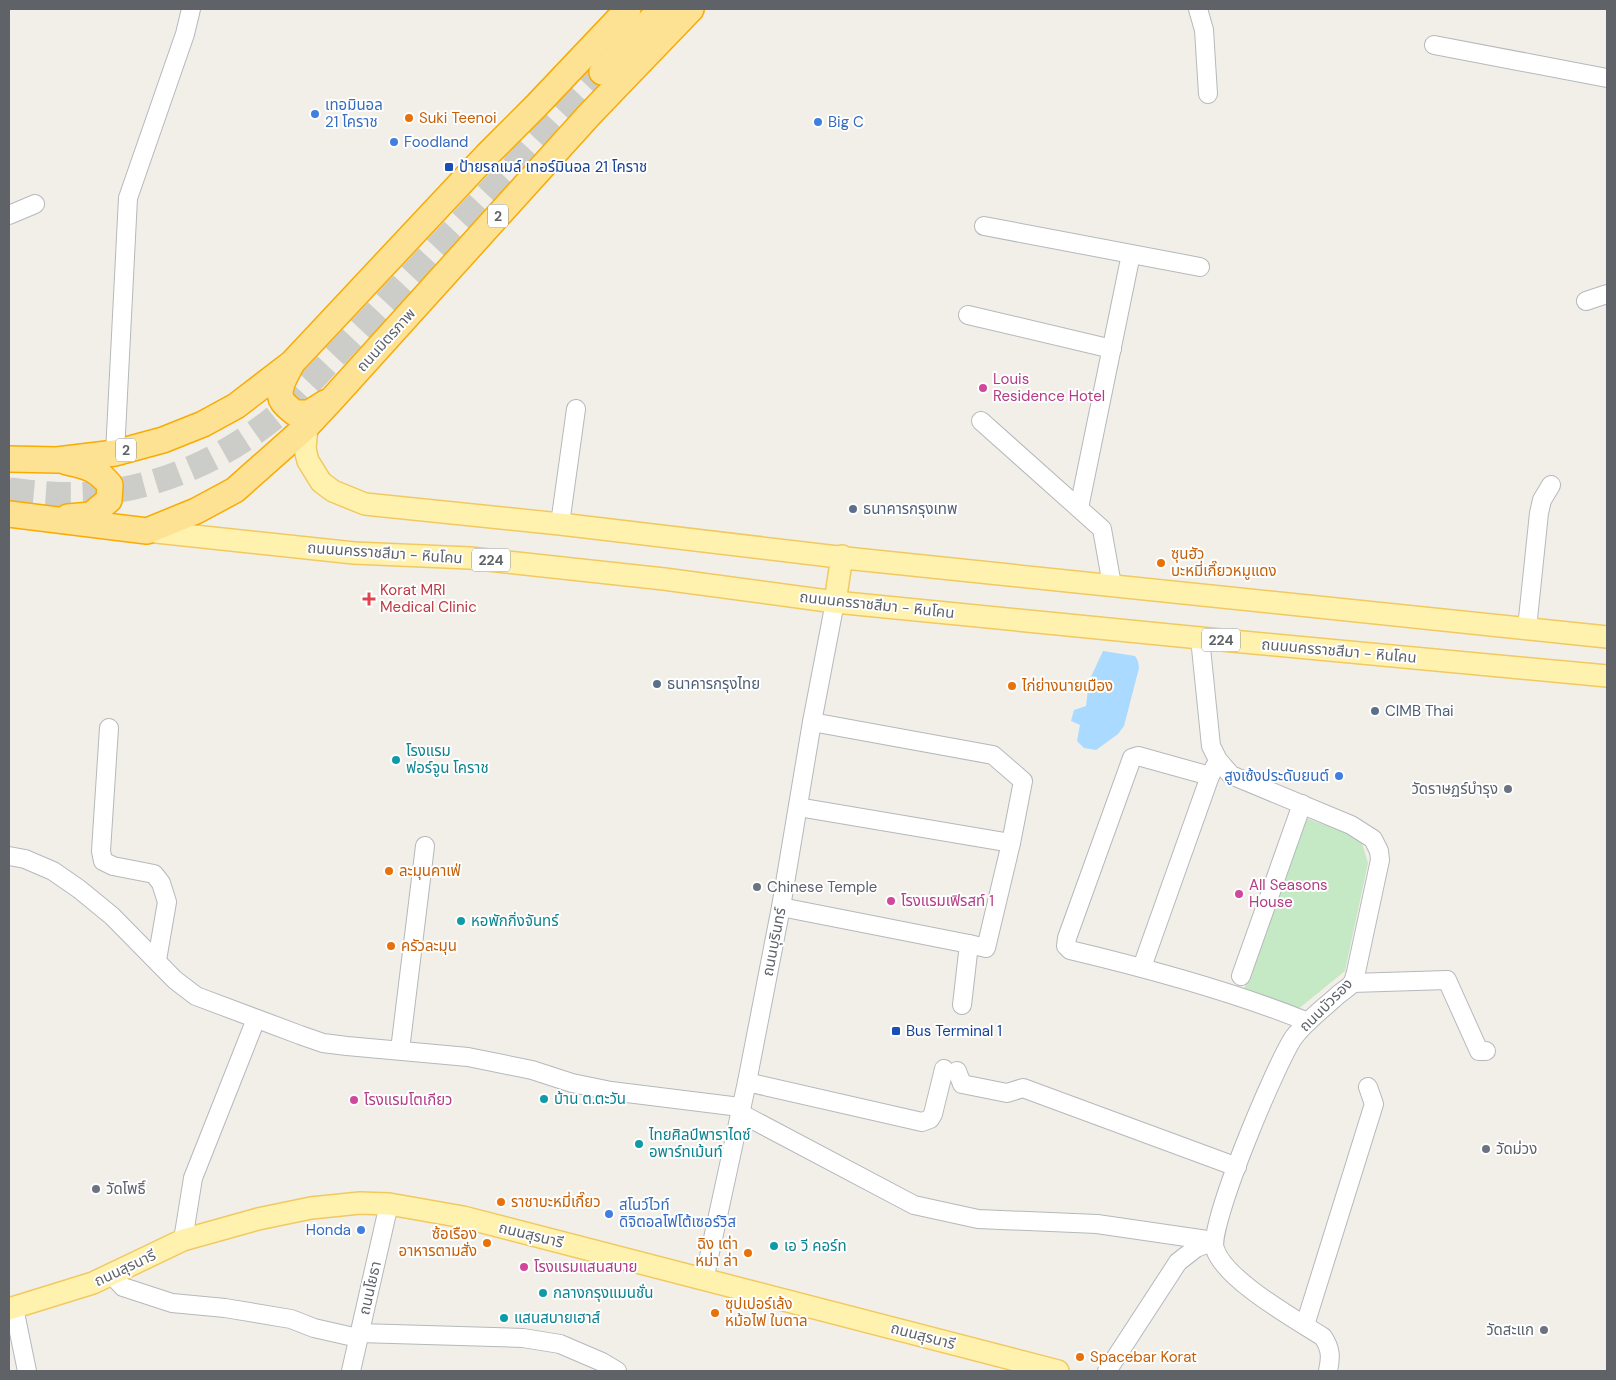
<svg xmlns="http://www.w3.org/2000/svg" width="1616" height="1380" font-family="'DM Sans','Noto Sans Thai',sans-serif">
  <rect width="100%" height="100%" fill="#f1efe8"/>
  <path fill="#c5e8c5" d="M1303,817L1355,836L1361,840L1368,863L1345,971L1297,1010L1243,992Z"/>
  <path fill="#aadaff" d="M1103,651L1135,656L1138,661L1139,668L1124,726L1118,734L1096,750L1084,748L1077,741L1080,725L1071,721L1074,710L1086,706L1089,681Z"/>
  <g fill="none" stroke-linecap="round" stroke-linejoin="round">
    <path stroke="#ccccc8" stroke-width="25" stroke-dasharray="25 12" stroke-linecap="butt" d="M9,490C42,494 75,497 108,492C175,482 235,452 286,408L602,72"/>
    <defs>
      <g id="minor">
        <path d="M1198,9L1204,30L1208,94"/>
        <path d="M1434,45L1607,78"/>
        <path d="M9,215L35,204"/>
        <path d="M984,226L1200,267"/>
        <path d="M1586,301L1607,294"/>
        <path d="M968,315L1112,349"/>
        <path d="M981,421L1102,529L1112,585"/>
        <path d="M115,453L128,198L185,34L191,9"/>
        <path d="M1079,508L1131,254"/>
        <path d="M560,524L576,409"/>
        <path d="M1527,628L1539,513L1542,500L1551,485"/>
        <path d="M1200,638L1211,746L1218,760L1231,775L1351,825L1373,839L1379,851L1380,860L1356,972C1355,975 1354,980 1353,983C1349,987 1343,991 1338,995C1324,1008 1306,1021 1294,1037C1277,1061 1207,1227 1215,1249C1225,1280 1295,1319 1323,1337C1331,1349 1331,1357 1328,1371"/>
        <path d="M812,722L993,755L1023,781L1011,843L986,948L969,944L962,1005"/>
        <path d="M109,728L101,851L103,861L113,866L154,874L161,883L167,902L157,960"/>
        <path d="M1210,776L1138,756L1132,758L1067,938L1066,946L1070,950C1150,969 1232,991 1308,1022"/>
        <path d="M798,807L1011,843"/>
        <path d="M9,856L25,859L53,871L79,889L112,916L175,980L196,996L300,1035L323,1043L347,1046L468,1057L532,1070L572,1083L611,1091L740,1107"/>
        <path d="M781,907L969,944"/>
        <path d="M1142,967L1210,776L1215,766"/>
        <path d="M1241,976L1302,804"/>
        <path d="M1352,983L1447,980L1479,1051H1486"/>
        <path d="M400,1050L425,846"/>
        <path d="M957,1071L962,1084L1007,1093L1023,1088L1237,1167"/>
        <path d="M747,1082L922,1122L930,1119L933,1114L944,1069"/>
        <path d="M740,1113L914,1205L978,1219L1097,1224L1214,1241"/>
        <path d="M183,1240L193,1178L256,1019"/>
        <path d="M112,1275L123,1287L172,1303L225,1308L291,1319L314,1328L358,1338"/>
        <path d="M704,1280L747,1082L781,907L812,722L835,602"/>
        <path d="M14,1308L27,1371"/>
        <path d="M1305,1325L1374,1104L1368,1087"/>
        <path d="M359,1333L523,1338L560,1344L602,1362L617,1371"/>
        <path d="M351,1371L389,1204"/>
        <path d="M1107,1371L1178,1262L1196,1248L1214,1241"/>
      </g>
      <g id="major">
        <path d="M307,426L305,449L308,461L321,482L333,491L365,504L560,524L855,559L1607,637"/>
        <path d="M147,531L354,553L470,558L664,579L835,602L1200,638L1607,676"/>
        <path d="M835,602L842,556"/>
        <path d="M9,1309L93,1283L183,1240L258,1219L311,1208L360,1203L389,1204L463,1217L1058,1371"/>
      </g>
      <g id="highway">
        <path d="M602,72L661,9"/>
        <path d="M291,365C286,375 275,391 283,402C286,406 291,410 295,413H309L325,403"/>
        <path d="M9,459L57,460L115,453L163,440L203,424L236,406L292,363L487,155L537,105L628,9"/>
        <path d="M67,462C87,466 97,469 110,485L109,500L91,515L68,517"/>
        <path d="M9,514L147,531L196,511L235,490L307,426L335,396L590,114L691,9"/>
      </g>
    </defs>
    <use href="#minor" stroke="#b5b8bc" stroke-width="20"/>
    <use href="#major" stroke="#f2c960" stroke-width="24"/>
    <use href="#highway" stroke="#f9ab00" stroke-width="28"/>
    <use href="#minor" stroke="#fff" stroke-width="18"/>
    <use href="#major" stroke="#fff2af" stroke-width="21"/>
    <use href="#highway" stroke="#fde293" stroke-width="25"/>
  </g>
  <g fill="#3f7fe0" stroke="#fff" stroke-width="2">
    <circle cx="315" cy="114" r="5"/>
    <circle cx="818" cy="122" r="5"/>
    <circle cx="394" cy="142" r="5"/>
    <circle cx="1339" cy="776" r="5"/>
    <circle cx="609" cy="1214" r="5"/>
    <circle cx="361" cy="1230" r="5"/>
  </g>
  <g fill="#e8710a" stroke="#fff" stroke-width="2">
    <circle cx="409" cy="118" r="5"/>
    <circle cx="1161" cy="563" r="5"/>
    <circle cx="1012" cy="686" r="5"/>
    <circle cx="389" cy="871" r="5"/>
    <circle cx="391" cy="946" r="5"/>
    <circle cx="501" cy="1202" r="5"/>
    <circle cx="487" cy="1243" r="5"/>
    <circle cx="748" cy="1253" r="5"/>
    <circle cx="715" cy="1313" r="5"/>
    <circle cx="1080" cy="1357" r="5"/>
  </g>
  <g fill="#1a4fb4" stroke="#fff" stroke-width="2">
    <rect x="444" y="162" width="10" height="10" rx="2.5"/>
    <rect x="891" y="1026" width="10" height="10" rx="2.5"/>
  </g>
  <g fill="#d1479c" stroke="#fff" stroke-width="2">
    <circle cx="983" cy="388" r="5"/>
    <circle cx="1239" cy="894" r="5"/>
    <circle cx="891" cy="901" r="5"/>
    <circle cx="354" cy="1100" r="5"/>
    <circle cx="524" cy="1267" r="5"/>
  </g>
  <g fill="#5c6f8a" stroke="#fff" stroke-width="2">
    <circle cx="853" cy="509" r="5"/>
    <circle cx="657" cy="684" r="5"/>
    <circle cx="1375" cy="711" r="5"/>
  </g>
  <path fill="#e0444e" stroke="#fff" stroke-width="2" d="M366.5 591.5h5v5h5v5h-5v5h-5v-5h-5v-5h5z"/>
  <g fill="#0f9aa8" stroke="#fff" stroke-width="2">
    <circle cx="396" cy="760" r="5"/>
    <circle cx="461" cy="921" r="5"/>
    <circle cx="544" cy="1099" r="5"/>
    <circle cx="639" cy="1144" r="5"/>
    <circle cx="774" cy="1246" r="5"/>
    <circle cx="543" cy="1293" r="5"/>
    <circle cx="504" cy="1318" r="5"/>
  </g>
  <g fill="#6b7280" stroke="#fff" stroke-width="2">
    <circle cx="1508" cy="789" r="5"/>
    <circle cx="757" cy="887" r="5"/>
    <circle cx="1486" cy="1149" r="5"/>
    <circle cx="96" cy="1189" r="5"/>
    <circle cx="1544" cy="1330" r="5"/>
  </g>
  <g text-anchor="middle" stroke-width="4" stroke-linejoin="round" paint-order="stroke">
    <g fill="#fff" stroke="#8f9295" stroke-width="1">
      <rect x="488" y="204.5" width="20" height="23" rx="4"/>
      <rect x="116" y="438.5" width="20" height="23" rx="4"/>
      <rect x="472" y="548.5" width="38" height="23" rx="4"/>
      <rect x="1202" y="628.5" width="38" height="23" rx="4"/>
    </g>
    <g font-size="14" font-weight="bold" fill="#5f6368">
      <text x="498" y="221">2</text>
      <text x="126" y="455">2</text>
      <text x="491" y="565">224</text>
      <text x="1221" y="645">224</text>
    </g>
    <g font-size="15" fill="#366cbe" stroke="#fff" text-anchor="start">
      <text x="325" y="110">เทอมินอล<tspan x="325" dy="17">21 โคราช</tspan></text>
      <text x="828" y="127">Big C</text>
      <text x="404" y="147">Foodland</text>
      <text x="1329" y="781" text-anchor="end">สูงเซ้งประดับยนต์</text>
      <text x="619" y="1210">สโนว์ไวท์<tspan x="619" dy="17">ดิจิตอลโฟโต้เซอร์วิส</tspan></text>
      <text x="351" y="1235" text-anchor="end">Honda</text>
    </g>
    <g font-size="15" fill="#c56008" stroke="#fff" text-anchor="start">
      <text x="419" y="123">Suki Teenoi</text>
      <text x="1171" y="559">ซุนฮัว<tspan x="1171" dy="17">บะหมี่เกี๊ยวหมูแดง</tspan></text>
      <text x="1022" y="691">ไก่ย่างนายเมือง</text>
      <text x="399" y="876">ละมุนคาเฟ่</text>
      <text x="401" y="951">ครัวละมุน</text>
      <text x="511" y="1207">ราชาบะหมี่เกี๊ยว</text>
      <text x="477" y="1239" text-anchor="end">ซ้อเรือง<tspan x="477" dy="17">อาหารตามสั่ง</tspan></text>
      <text x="738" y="1249" text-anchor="end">ฉิง เต่า<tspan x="738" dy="17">หม่า ล่า</tspan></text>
      <text x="725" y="1309">ซุปเปอร์เล้ง<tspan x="725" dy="17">หม้อไฟ ใบตาล</tspan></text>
      <text x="1090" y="1362">Spacebar Korat</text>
    </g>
    <g font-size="15" fill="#164399" stroke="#fff" text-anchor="start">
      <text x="459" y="172">ป้ายรถเมล์ เทอร์มินอล 21 โคราช</text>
      <text x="906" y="1036">Bus Terminal 1</text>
    </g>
    <g font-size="15" fill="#5f6368" stroke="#fff">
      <text transform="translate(386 340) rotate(-48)" y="5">ถนนมิตรภาพ</text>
      <text transform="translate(385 553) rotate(4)" y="5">ถนนนครราชสีมา - หินโคน</text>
      <text transform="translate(877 605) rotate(6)" y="5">ถนนนครราชสีมา - หินโคน</text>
      <text transform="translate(1339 651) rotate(5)" y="5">ถนนนครราชสีมา - หินโคน</text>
      <text transform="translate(774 942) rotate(-79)" y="5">ถนนบุรินทร์</text>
      <text transform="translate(1326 1005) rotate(-45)" y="5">ถนนบัวรอง</text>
      <text transform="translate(531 1235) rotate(14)" y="5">ถนนสุรนารี</text>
      <text transform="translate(125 1268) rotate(-25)" y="5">ถนนสุรนารี</text>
      <text transform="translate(370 1288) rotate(-77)" y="5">ถนนโยธา</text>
      <text transform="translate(923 1336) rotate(15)" y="5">ถนนสุรนารี</text>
    </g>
    <g font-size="15" fill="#b23c85" stroke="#fff" text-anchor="start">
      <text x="993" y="384">Louis<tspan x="993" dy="17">Residence Hotel</tspan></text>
      <text x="1249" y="890">All Seasons<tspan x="1249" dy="17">House</tspan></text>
      <text x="901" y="906">โรงแรมเฟิรสท์ 1</text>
      <text x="364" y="1105">โรงแรมโตเกียว</text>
      <text x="534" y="1272">โรงแรมแสนสบาย</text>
    </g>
    <g font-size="15" fill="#4e5e75" stroke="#fff" text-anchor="start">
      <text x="863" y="514">ธนาคารกรุงเทพ</text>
      <text x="667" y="689">ธนาคารกรุงไทย</text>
      <text x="1385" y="716">CIMB Thai</text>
    </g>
    <g font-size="15" fill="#be3a42" stroke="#fff" text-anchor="start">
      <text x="380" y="595">Korat MRI<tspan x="380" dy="17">Medical Clinic</tspan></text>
    </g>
    <g font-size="15" fill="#0d838f" stroke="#fff" text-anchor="start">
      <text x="406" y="756">โรงแรม<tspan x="406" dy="17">ฟอร์จูน โคราช</tspan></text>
      <text x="471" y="926">หอพักกิ่งจันทร์</text>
      <text x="554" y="1104">บ้าน ต.ตะวัน</text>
      <text x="649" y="1140">ไทยศิลป์พาราไดซ์<tspan x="649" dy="17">อพาร์ทเม้นท์</tspan></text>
      <text x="784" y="1251">เอ วี คอร์ท</text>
      <text x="553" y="1298">กลางกรุงแมนชั่น</text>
      <text x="514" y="1323">แสนสบายเฮาส์</text>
    </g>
    <g font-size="15" fill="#5b616d" stroke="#fff" text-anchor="start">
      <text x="1498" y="794" text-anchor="end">วัดราษฏร์บำรุง</text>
      <text x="767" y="892">Chinese Temple</text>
      <text x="1496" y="1154">วัดม่วง</text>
      <text x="106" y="1194">วัดโพธิ์</text>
      <text x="1534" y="1335" text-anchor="end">วัดสะแก</text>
    </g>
  </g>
  <rect width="1616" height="1380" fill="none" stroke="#5f6368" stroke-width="20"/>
</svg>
